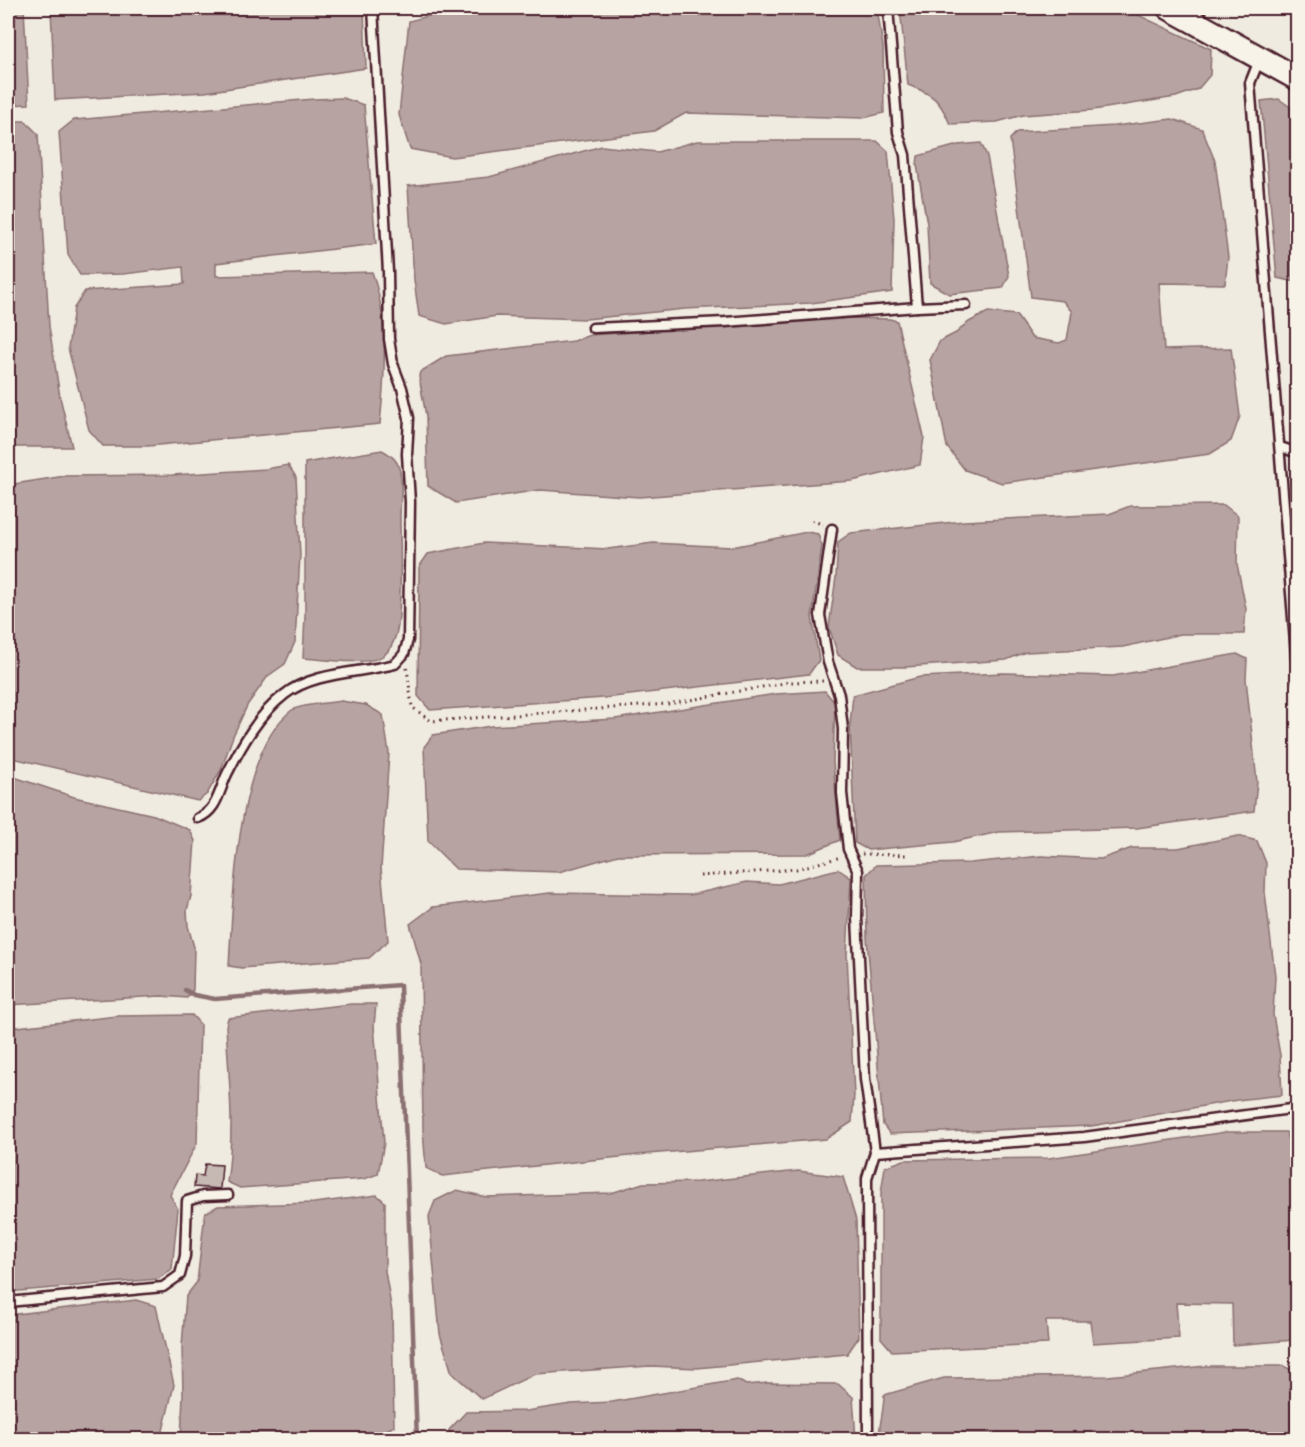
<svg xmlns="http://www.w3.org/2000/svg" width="1305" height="1447" font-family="'Shantell Sans',sans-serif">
  <rect width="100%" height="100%" fill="#f0ebe0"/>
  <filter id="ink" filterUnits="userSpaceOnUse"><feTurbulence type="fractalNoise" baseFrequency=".0167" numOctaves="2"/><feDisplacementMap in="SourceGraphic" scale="12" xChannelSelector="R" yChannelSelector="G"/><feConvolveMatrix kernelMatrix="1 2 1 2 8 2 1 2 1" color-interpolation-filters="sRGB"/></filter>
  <g filter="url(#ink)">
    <g fill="#b7a4a2" stroke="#8b6f72" stroke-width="1.5">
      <path d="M8,8H24L29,104L8,105Z"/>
      <path d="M51,8H364L366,68L205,92L55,100Z"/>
      <path d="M459,8H877L883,47L884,113L863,118L686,113L654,131L452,157L410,149L399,115L409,21Z"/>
      <path d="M900,8H1132L1140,16L1211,49L1210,75L1198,89L1176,97L1093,110L1023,115L997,122L950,124C940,100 933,94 908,85Z"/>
      <path d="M343,98L364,105L376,244L216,263V276L372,272C389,319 385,375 380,424L148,446H103L89,430L68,348L74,308L85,291L184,284L183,267L123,274L80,275L68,255L59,132L74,120L314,99Z"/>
      <path d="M1279,99L1297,112V282L1277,278L1261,101Z"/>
      <path d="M1172,119L1202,129L1215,161L1228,257L1225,284L1159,283L1164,350L1231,348L1240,416L1231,441L1210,454L1002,483L965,470L947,447L930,360L940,341L956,333L969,322L988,312L1016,315L1032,338L1059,343L1067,340L1072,312L1063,301L1031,297L1010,139L1017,132L1114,126Z"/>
      <path d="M8,121H25L38,134L49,326L60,397L72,447H8Z"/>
      <path d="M697,141H877L888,151L894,219L892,292L811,303L685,309L586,319L497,316L446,324L419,316L414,280L408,186L489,177L602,146L657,152Z"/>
      <path d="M981,143L987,156L1009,276L1003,288L949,294L930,283L927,224L917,165L918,156L958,145Z"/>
      <path d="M849,318L890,319L897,321L924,437L920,465L852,481L639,497L540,490L456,503L428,486L426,416L419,376L420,372L446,356L574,341L590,335Z"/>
      <path d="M382,450C388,453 396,459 398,465C404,480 400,500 400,516C400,552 402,590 398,626C396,636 393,648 384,655C369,667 322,659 303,658L305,616V463Z"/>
      <path d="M288,465L296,477L300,555L295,642L285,664L268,676L248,704L233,736L221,770L207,794L198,801L8,757V485L65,476L172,475L266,469Z"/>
      <path d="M1224,505L1238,516L1237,564L1246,609L1244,634H1181L1123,647L1026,652L1006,660L905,667H857L838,655L829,627L836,577L838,542L851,533L964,521L1109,514L1130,506Z"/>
      <path d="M807,532L818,534L822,546L812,617L819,660L809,674L604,698L430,710L418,696L419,567L428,554L484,543L608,549L653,543L732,547Z"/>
      <path d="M1237,654L1247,659L1246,679L1257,782L1254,811L1137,828L999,832L953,842L868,850L855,843L850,725L853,695L920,677L1003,673L1113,676Z"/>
      <path d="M825,691L835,703L833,762L840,840L807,854L618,855L559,872L456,869L428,841L424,747L433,735L491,726L615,719L776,694Z"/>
      <path d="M341,701L366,705L383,715L389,753L381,868L388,941L369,958L242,968L229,966C233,900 236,752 292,710C301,704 330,703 341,701Z"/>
      <path d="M8,775L74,797L154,815L190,830L195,841L191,896L187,910L188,926L194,947L193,990L187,998L161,996L8,1005Z"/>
      <path d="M1238,836L1257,841L1266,863L1265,892L1275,976L1273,1015L1280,1055L1282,1095L1237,1100L1092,1126L890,1134L883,1125L867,938L866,875L876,865L970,863L1041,856L1101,859L1132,848H1178Z"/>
      <path d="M838,869L851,878L847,955L854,1095L852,1122L826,1139L648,1154L442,1176L426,1168L423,1131L421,964L410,924L433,907L550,893L690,895L747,882L779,884Z"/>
      <path d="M351,1004H376L374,1026L384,1143L378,1174L364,1179L240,1188L227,1182C235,1130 229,1079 226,1026L228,1018Z"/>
      <path d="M192,1015L200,1024L197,1143L170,1195L178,1209L172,1269L158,1279L8,1292V1028L118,1016Z"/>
      <path d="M1226,1132H1286L1294,1164L1298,1246V1335L1294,1340L1233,1345L1232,1304L1176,1303L1179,1338L1093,1343L1090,1321H1046L1048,1344L892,1351L881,1338V1193L885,1167L904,1160L1049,1158Z"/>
      <path d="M798,1171L843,1177L856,1220L859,1337L847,1354L697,1368L650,1366L535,1374L482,1399L452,1373L440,1334L429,1216L435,1201L457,1190L486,1197L611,1193L643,1183L698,1182Z"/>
      <path d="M377,1195L385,1202V1271L392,1312L394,1426L373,1438L181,1439L183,1396L182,1346L186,1296L197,1282L205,1213L218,1206L314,1203Z"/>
      <path d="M136,1300L156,1306L174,1385L161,1439H8V1315Z"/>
      <path d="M1206,1366H1284L1297,1373V1439H879C879,1424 884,1411 884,1395L944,1378L1108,1376Z"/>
      <path d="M737,1380L746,1385L768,1383L838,1384L853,1397L856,1439H450L449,1430L466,1412L526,1411L571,1404L612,1402Z"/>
    </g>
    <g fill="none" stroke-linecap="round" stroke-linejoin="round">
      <path stroke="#8b6f72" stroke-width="4.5" d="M185,990L194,995L215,999L400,985L417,1440"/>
    </g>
    <path fill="#c6b8b3" stroke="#4a1f2b" stroke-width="1.5" d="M205,1164L222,1165L220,1189L194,1187L195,1175L203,1176Z"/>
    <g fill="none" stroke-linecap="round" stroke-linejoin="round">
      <defs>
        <g id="service">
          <path d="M888,8L898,132L905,155L917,307"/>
          <path d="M1260,58L1250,83L1298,680"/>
          <path d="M593,328L725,322L917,307L966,305"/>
          <path d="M1280,447L1298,453"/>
          <path d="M832,529L820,615L828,662L839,695L843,729L842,793L848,849L858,871L857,918L865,1079L875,1152L867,1178L868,1440"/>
          <path d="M198,818C217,811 219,791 227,774C241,746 259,714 284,695C312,672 361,673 395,664L404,654L408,640L410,502L407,454L409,418L402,388L393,364L389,339L388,272L373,8"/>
          <path d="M875,1152L1084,1137L1298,1108"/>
          <path d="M8,1302L163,1287L180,1275L185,1256L187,1201L203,1196L228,1195"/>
        </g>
        <path id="secondary" d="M1169,8L1298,79"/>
      </defs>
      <use href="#service" stroke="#4a1f2b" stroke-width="13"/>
      <use href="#secondary" stroke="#4a1f2b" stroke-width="27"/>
      <g stroke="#4a1f2b" stroke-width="3" stroke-dasharray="1.5 4.5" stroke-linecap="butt">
        <path d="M812,520L823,525"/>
        <path d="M407,668L412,707L431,721L668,704L790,682L823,681"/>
        <path d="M862,854L910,855"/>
        <path d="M700,876L796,869L841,857"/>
      </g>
      <use href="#service" stroke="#f7f3e8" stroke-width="8"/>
      <use href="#secondary" stroke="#f7f3e8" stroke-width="22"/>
    </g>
  </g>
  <rect width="1305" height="1447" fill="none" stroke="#f7f3e8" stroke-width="30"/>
  <rect x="15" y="15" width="1275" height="1417" fill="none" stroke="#4a1f2b" stroke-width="2" filter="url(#ink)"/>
</svg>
